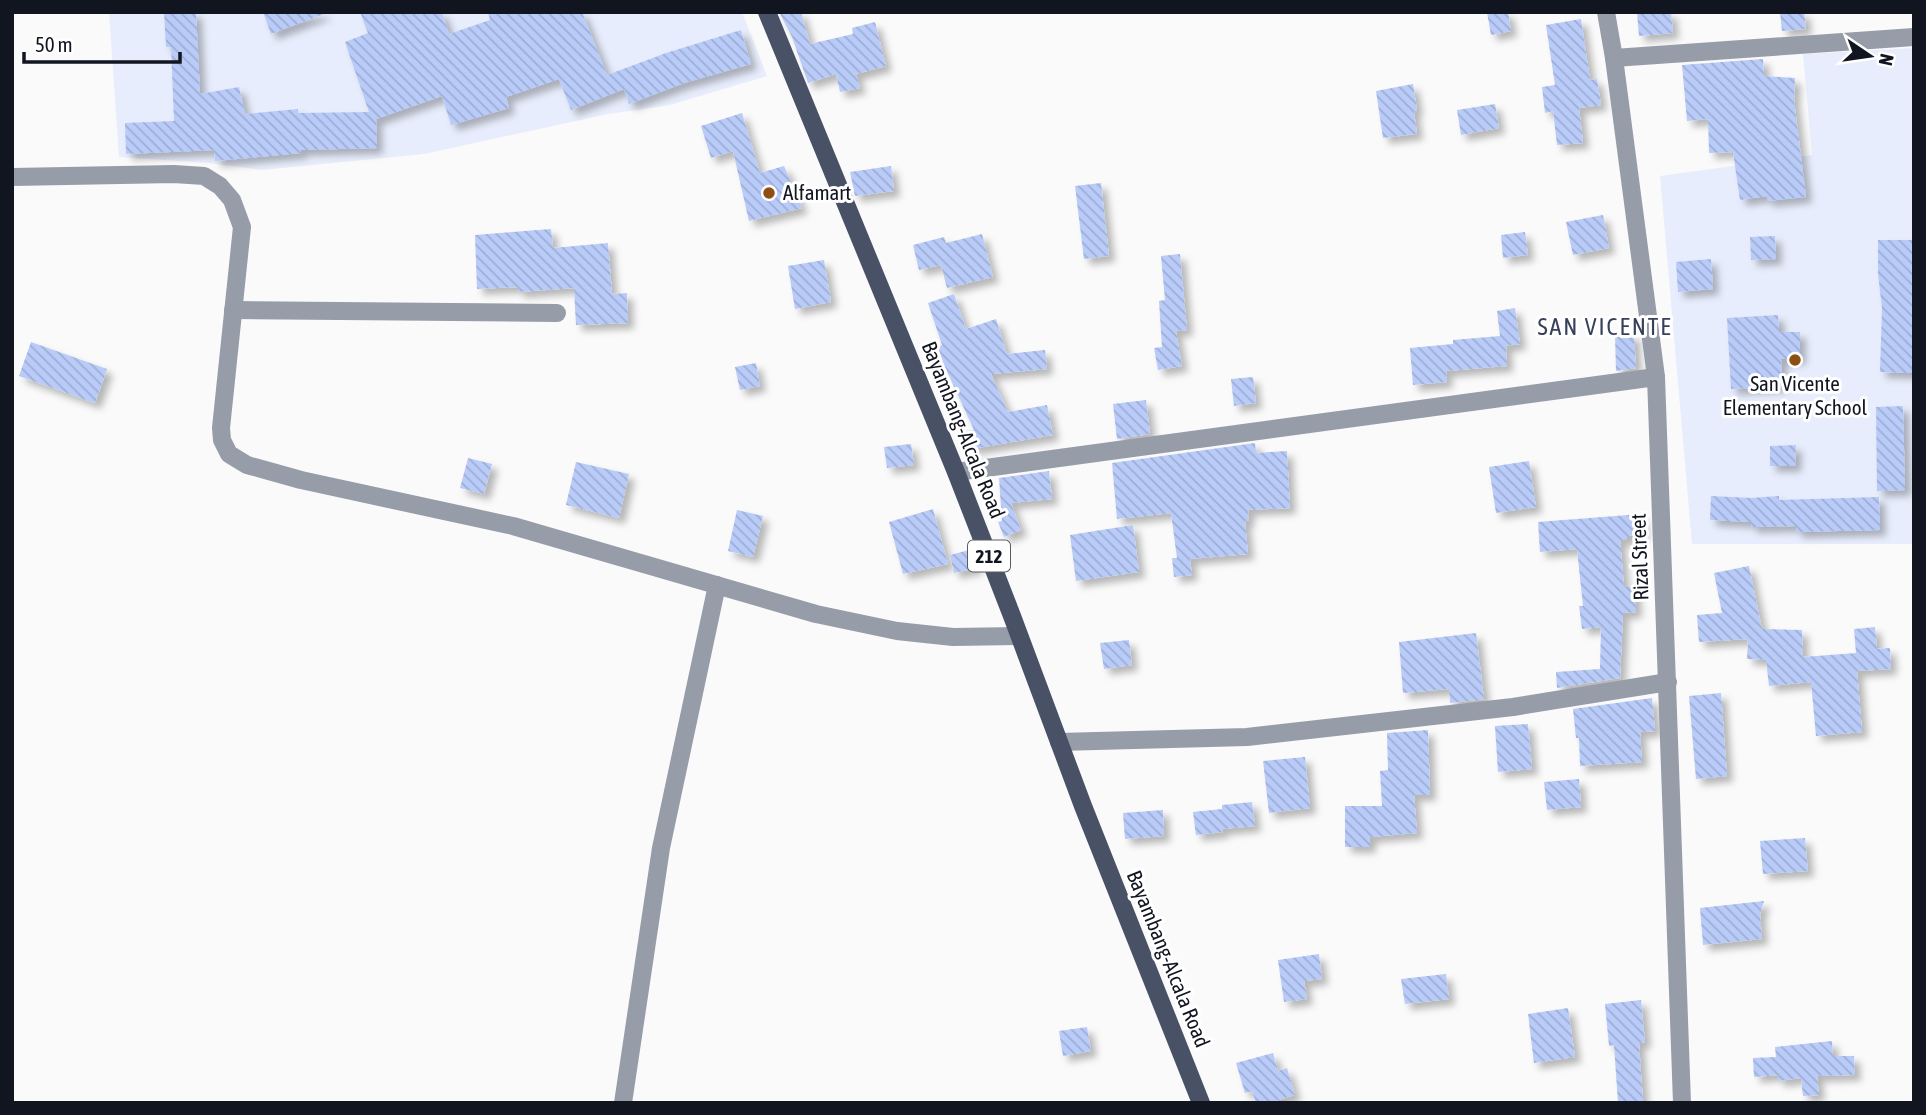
<svg xmlns="http://www.w3.org/2000/svg" width="1926" height="1115" font-family="'Asap Condensed',sans-serif">
  <defs>
    <pattern id="building-back-hatch" width="6" height="6" patternUnits="userSpaceOnUse" patternTransform="scale(1.75)"><rect width="6" height="6" fill="#b9cbf8"/><path d="M-1 5l2 2M0 0l6 6M5-1l2 2" fill="none" stroke="#9eadd4"/></pattern>
    <filter id="shadow"><feDropShadow dx="6" dy="6" stdDeviation="3.5" flood-color="#0004"/></filter>
  </defs>
  <rect width="100%" height="100%" fill="#fafafa"/>
  <g fill="#e7edfc">
    <path d="M109,12H742L767,76L670,105L608,114L424,154L262,170L209,163L119,157Z"/>
    <path d="M1914,48V544H1692L1660,176L1812,155L1803,54Z"/>
  </g>
  <g fill="url(#building-back-hatch)" filter="url(#shadow)">
    <path d="M164,12H196L200,94L239,87L245,114L298,109V113L369,112L345,42L368,33L360,12H442L449,34L490,20L488,12H582L607,75L666,53L741,30L751,64L684,83L629,104L624,89L571,110L559,79L506,97L509,108L451,125L442,96L376,119L377,148L301,150V153L215,161L214,150L126,154L125,123L174,121L171,47H166Z"/>
    <path d="M263,12H324V14L271,34Z"/>
    <path d="M779,12H801L810,44L853,34L852,28L875,22L886,66L856,74L860,88L840,92L836,74L808,83L792,37Z"/>
    <path d="M1487,12H1508L1511,31L1491,35Z"/>
    <path d="M1637,12H1671L1673,33L1639,36Z"/>
    <path d="M1780,12H1804L1806,29L1782,31Z"/>
    <path d="M1581,19L1590,80L1597,79L1601,105L1579,108L1583,143L1557,145L1553,111L1545,113L1542,87L1555,85L1546,25Z"/>
    <path d="M1763,59L1764,76L1795,78L1794,100L1806,197L1767,201V196L1740,200L1733,152L1709,153L1708,119L1687,121L1682,65Z"/>
    <path d="M1413,84L1417,110L1414,111L1417,134L1383,138L1376,91Z"/>
    <path d="M1495,104L1499,128L1461,135L1457,110Z"/>
    <path d="M742,113L760,173L784,166L802,208L749,221L733,151L711,158L701,126Z"/>
    <path d="M891,166L894,191L855,196L850,172Z"/>
    <path d="M1101,183L1109,256L1084,259L1075,186Z"/>
    <path d="M1603,215L1609,248L1573,255L1566,222Z"/>
    <path d="M551,229L553,248L608,243L612,294L627,293L628,323L576,325L574,288L518,292V287L477,289L475,235Z"/>
    <path d="M1525,232L1528,255L1503,258L1501,235Z"/>
    <path d="M982,234L993,277L947,288L941,265L919,270L913,245L944,237L946,243Z"/>
    <path d="M1775,236L1776,259L1751,260L1750,237Z"/>
    <path d="M1878,240H1912L1914,322L1912,373L1880,372L1882,308L1878,274Z"/>
    <path d="M1180,254L1187,330L1176,331L1182,366L1158,370L1154,348L1162,347L1159,301L1165,300L1161,256Z"/>
    <path d="M1711,259L1713,289L1678,292L1676,262Z"/>
    <path d="M824,260L831,302L795,309L788,266Z"/>
    <path d="M954,294L966,329L996,319L1007,354L1045,350L1047,369L991,374L1008,412L1047,405L1053,435L972,449L965,431L974,430L944,365L938,347L942,345L928,303Z"/>
    <path d="M1515,308L1520,344L1506,346L1507,366L1446,371L1447,382L1413,385L1410,348L1453,344V340L1500,336L1497,311Z"/>
    <path d="M1778,315L1779,332H1800V359H1781L1782,386L1731,389L1727,318Z"/>
    <path d="M1634,334L1636,368L1616,371L1615,335Z"/>
    <path d="M31,342L107,369L95,403L19,376Z"/>
    <path d="M756,363L760,386L740,390L735,367Z"/>
    <path d="M1253,377L1256,403L1234,406L1231,379Z"/>
    <path d="M1146,400L1150,434L1117,439L1113,404Z"/>
    <path d="M1903,406L1905,490L1877,491L1876,407Z"/>
    <path d="M1255,443L1256,453L1287,451L1290,508L1248,510L1249,520L1245,521L1248,554L1190,559L1192,575L1174,577L1172,558H1177L1171,513L1117,519L1112,463Z"/>
    <path d="M911,444L914,465L887,468L884,447Z"/>
    <path d="M1796,445L1795,466H1770V446Z"/>
    <path d="M468,458L492,464L484,494L460,488Z"/>
    <path d="M1529,461L1536,507L1496,513L1489,467Z"/>
    <path d="M576,462L629,474L619,518L566,505Z"/>
    <path d="M1049,471L1052,499L1011,503L1021,530L1004,537L998,522L1002,521L999,478Z"/>
    <path d="M1711,496L1751,498L1779,496V500L1879,497L1880,530L1796,532V526L1751,527V522L1710,520Z"/>
    <path d="M933,509L948,564L903,574L889,522Z"/>
    <path d="M737,510L763,516L753,557L728,551Z"/>
    <path d="M1641,514L1643,534L1627,536V540H1620L1624,587H1635L1636,612L1623,613L1620,678L1557,688L1556,672L1600,669L1601,627L1582,629L1579,606H1583L1577,549L1540,552L1538,522Z"/>
    <path d="M1133,525L1139,572L1076,581L1070,535Z"/>
    <path d="M973,549L977,568L954,573L950,555Z"/>
    <path d="M1749,566L1762,629L1802,630L1803,657L1856,653L1854,629L1875,627L1877,649L1890,648L1891,669L1857,671L1862,732L1816,736L1811,682L1769,686L1766,660L1747,659L1748,639L1699,642L1697,615L1722,613L1714,573Z"/>
    <path d="M1476,633L1484,699L1450,703L1449,689L1403,693L1399,642Z"/>
    <path d="M1129,640L1132,665L1104,669L1100,643Z"/>
    <path d="M1721,693L1727,776L1696,779L1689,696Z"/>
    <path d="M1652,698L1655,731L1640,732L1642,762L1580,766L1579,738H1576L1573,709Z"/>
    <path d="M1528,724L1532,769L1498,772L1495,726Z"/>
    <path d="M1428,730L1430,795H1414L1417,833L1370,837V847H1345V806H1382L1380,771L1388,770L1387,733Z"/>
    <path d="M1305,757L1310,808L1269,813L1263,761Z"/>
    <path d="M1579,779L1581,807L1547,810L1544,782Z"/>
    <path d="M1252,802L1255,826L1222,829L1223,832L1196,835L1193,812L1222,809V805Z"/>
    <path d="M1163,810L1164,836L1125,839L1123,813Z"/>
    <path d="M1805,838L1808,871L1763,874L1760,841Z"/>
    <path d="M1764,901L1760,914L1762,939L1703,945L1700,908Z"/>
    <path d="M1319,954L1322,979L1304,981L1307,999L1284,1002L1278,960Z"/>
    <path d="M1446,974L1449,999L1405,1004L1401,979Z"/>
    <path d="M1641,1000L1645,1042L1639,1043L1643,1103H1618L1614,1045L1609,1046L1605,1004Z"/>
    <path d="M1568,1008L1575,1057L1534,1063L1528,1014Z"/>
    <path d="M1087,1027L1091,1051L1063,1056L1059,1031Z"/>
    <path d="M1832,1041L1833,1056H1854L1855,1075L1817,1076L1819,1095L1803,1096L1801,1078L1778,1081V1075L1754,1077L1753,1058L1776,1057L1775,1047Z"/>
    <path d="M1273,1053L1278,1071L1287,1068L1295,1095L1268,1103H1256L1252,1091L1245,1093L1236,1063Z"/>
  </g>
  <g fill="none" stroke-linecap="round" stroke-linejoin="round">
    <g stroke="#979ca9" stroke-width="18">
      <path d="M1606,12L1614,58L1656,377L1682,1103"/>
      <path d="M1614,58L1914,37"/>
      <path d="M12,177L174,174L204,176L220,186L232,200L242,227L221,428L222,440L229,454L247,465L301,480L513,526L816,614L897,631L953,637L1018,636"/>
      <path d="M233,310L557,313"/>
      <path d="M956,472L1656,377"/>
      <path d="M1059,742L1247,737L1513,707L1668,682"/>
      <path d="M623,1103L661,848L717,585"/>
    </g>
    <path stroke="#485166" stroke-width="18" d="M767,12L956,472L1012,616L1083,806L1201,1103"/>
  </g>
  <g fill="#8d4f13" stroke="#fff" stroke-width="2.5">
    <circle cx="769" cy="193" r="7"/>
    <circle cx="1795" cy="360" r="7"/>
  </g>
  <g text-anchor="middle" stroke-width="6" stroke-linejoin="round" paint-order="stroke">
    <rect fill="#fff" stroke="#585b63" stroke-width="2" x="968" y="540.5" width="42" height="31" rx="5"/>
    <g font-size="19" font-weight="bold" fill="#111520">
      <text x="989" y="563">212</text>
    </g>
    <g font-size="21" fill="#111520" stroke="#fff" text-anchor="start">
      <text x="783" y="200">Alfamart</text>
      <text x="1795" y="391" text-anchor="middle">San Vicente<tspan x="1795" dy="24">Elementary School</tspan></text>
    </g>
    <g font-size="21" fill="#111520" stroke="#fff">
      <text transform="translate(963 430) rotate(68)" y="7">Bayambang-Alcala Road</text>
      <text transform="translate(1640 557) rotate(-92)" y="7">Rizal Street</text>
      <text transform="translate(1168 959) rotate(68)" y="7">Bayambang-Alcala Road</text>
    </g>
    <g font-size="24" letter-spacing="2" fill="#38415a" stroke="#fff">
      <text x="1605" y="335">SAN VICENTE</text>
    </g>
  </g>
  <rect width="1926" height="1115" fill="none" stroke="#111520" stroke-width="28"/>
  <g transform="translate(1870 56) rotate(103)" stroke="#ffffff" stroke-width="5" paint-order="stroke">
  <path d="M0-5L12 26L0 18L-12 26Z" fill="#111520"/>
  <text y="-10" font-size="19" font-weight="bold" text-anchor="middle" fill="#111520">N</text>
  </g>
  <path d="M24 52v10h156v-10" fill="none" stroke="#111520" stroke-width="3.5"/>
  <text x="35" y="52" font-size="21" fill="#111520" stroke="#ffffff" stroke-width="5" paint-order="stroke">50 m</text>
</svg>
